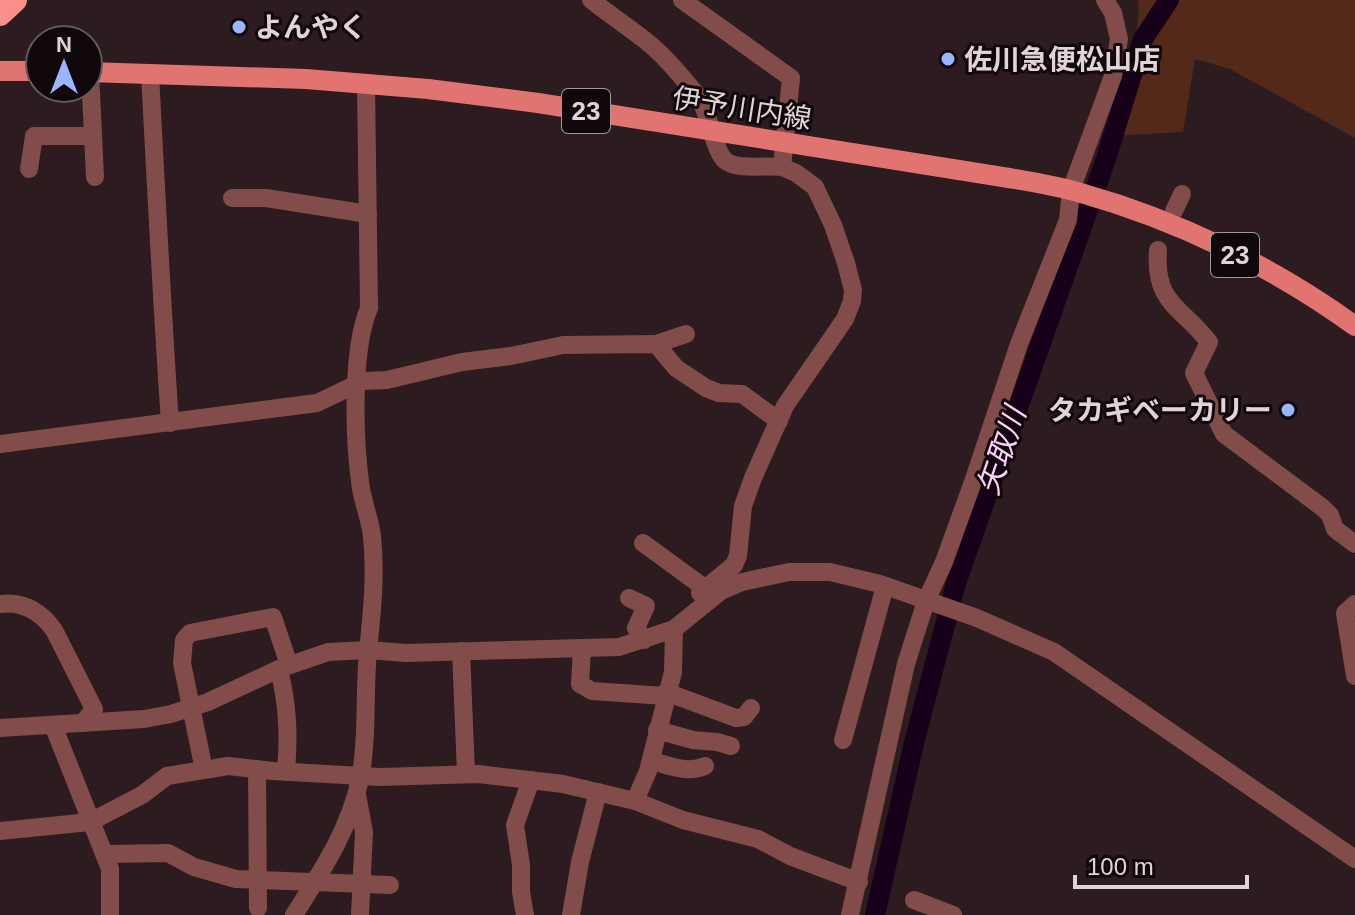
<svg xmlns="http://www.w3.org/2000/svg" width="1355" height="915" font-family="Helvetica,'Noto Sans JP',sans-serif">
  <rect width="100%" height="100%" fill="#2c1b1f"/>
  <path fill="#532a19" d="M1138,0H1355V138L1230,69L1195,59L1183,132L1104,136C1116,100 1143,37 1138,0Z"/>
  <g fill="none" stroke-linecap="round" stroke-linejoin="round">
    <path stroke="#170019" stroke-width="20" d="M875,915L914,743L956,583L1106,159L1143,39L1169,0"/>
    <g stroke="#814c49" stroke-width="18">
      <path d="M591,0C609,14 628,27 646,41C665,56 681,76 697,95C710,111 713,153 727,162C740,170 766,165 782,167"/>
      <path d="M682,0L791,78L782,167L796,173L815,187L833,225L846,263L853,290L852,301L845,319L785,406L753,478L743,506L738,556L734,565L700,593"/>
      <path d="M90,72L95,177"/>
      <path d="M150,73C156,190 162,306 170,423"/>
      <path d="M29,169L34,136H93"/>
      <path d="M232,198H266L368,214"/>
      <path d="M1174,211L1182,194"/>
      <path d="M1158,250C1154,304 1181,306 1209,342L1194,373L1224,434L1323,508L1330,515L1335,529L1355,544"/>
      <path d="M656,344L686,334"/>
      <path d="M0,444L317,403L363,381L387,380L462,362L511,356L563,345L656,344L676,368L706,388L719,393L742,394L779,421"/>
      <path d="M643,543L706,589"/>
      <path d="M629,598L646,606L636,628L644,640"/>
      <path d="M0,604C23,601 41,612 54,630L94,709L83,723"/>
      <path d="M1355,604L1345,613L1355,676"/>
      <path d="M582,648L580,684L592,691L665,696"/>
      <path d="M461,651L466,773"/>
      <path d="M279,669C288,707 289,734 286,772"/>
      <path d="M666,692L736,718L744,717L751,708"/>
      <path d="M53,725L110,869V915"/>
      <path d="M0,728L144,719L171,714L208,702L279,669L328,652L368,650L406,653L619,647L674,629L721,591L742,582L789,572H830L880,584L977,618L1054,652L1355,859"/>
      <path d="M657,730L693,740L717,742L731,746"/>
      <path d="M843,740L885,586"/>
      <path d="M651,761C669,765 687,774 705,766"/>
      <path d="M257,769L258,908"/>
      <path d="M204,770L182,663L184,640L190,633L273,617L289,665"/>
      <path d="M357,795L364,832L360,915"/>
      <path d="M635,801L648,771L673,672L674,629"/>
      <path d="M0,831L90,822L142,795L167,776L228,766L273,771L380,777L478,774L563,784L635,801L683,820L758,839L790,856L859,882"/>
      <path d="M106,854L168,853L194,867L236,879L390,885"/>
      <path d="M914,900L953,915"/>
      <path d="M294,915C321,872 350,829 360,779C368,737 364,694 368,651C372,613 376,575 372,536C370,520 364,505 361,489C354,442 351,351 369,308L366,84"/>
      <path d="M525,915L521,892V865L515,825L531,780"/>
      <path d="M571,915L580,862L598,792"/>
      <path d="M850,915L906,664L926,601L944,562L974,479L1019,344L1068,220L1071,190L1113,76L1119,39L1113,13L1105,0"/>
    </g>
    <g stroke="#e17471" stroke-width="20">
      <path d="M0,71H40"/>
      <path d="M88,72L306,79L428,89L538,103L1009,178C1033,182 1058,186 1081,193C1177,220 1274,267 1355,326"/>
    </g>
    <path stroke="#f88f8a" stroke-width="24" d="M0,14L15,0"/>
  </g>
  <g fill="#9ab5fd" stroke="#10080a" stroke-width="3">
    <circle cx="239" cy="27" r="8"/>
    <circle cx="948" cy="59" r="8"/>
    <circle cx="1288" cy="410" r="8"/>
  </g>
  <g text-anchor="middle" stroke-width="6" stroke-linejoin="round" paint-order="stroke">
    <g fill="#10080a" stroke="#a29799" stroke-width="2">
      <rect x="562" y="89" width="48" height="44" rx="6"/>
      <rect x="1211" y="233" width="48" height="44" rx="6"/>
    </g>
    <g font-size="26" font-weight="bold" fill="#e0d4d6">
      <text x="586" y="120">23</text>
      <text x="1235" y="264">23</text>
    </g>
    <g font-size="28" font-weight="bold" fill="#e0d4d6" stroke="#10080a" text-anchor="start">
      <text x="255" y="37">よんやく</text>
      <text x="964" y="69">佐川急便松山店</text>
      <text x="1272" y="420" text-anchor="end">タカギベーカリー</text>
    </g>
    <g font-size="28" fill="#e0d4d6" stroke="#10080a">
      <text transform="translate(742 108) rotate(9)" y="10">伊予川内線</text>
    </g>
    <g font-size="30" font-style="italic" fill="#fccffc" stroke="#10080a">
      <text transform="translate(1002 451) rotate(-71)" y="10">矢取川</text>
    </g>
  </g>
  <g transform="translate(64 64)"><circle r="38" fill="#10080a" stroke="#635a5c" stroke-width="2"/>
  <path d="M0-6L14 30L0 20L-14 30Z" fill="#9ab5fd"/>
  <text y="-12" font-size="22" font-weight="bold" text-anchor="middle" fill="#e0d4d6">N</text>
  </g>
  <path d="M1075 875v12h172v-12" fill="none" stroke="#e0d4d6" stroke-width="4"/>
  <text x="1087" y="875" font-size="24" fill="#e0d4d6" stroke="#10080a" stroke-width="6" paint-order="stroke">100 m</text>
</svg>
